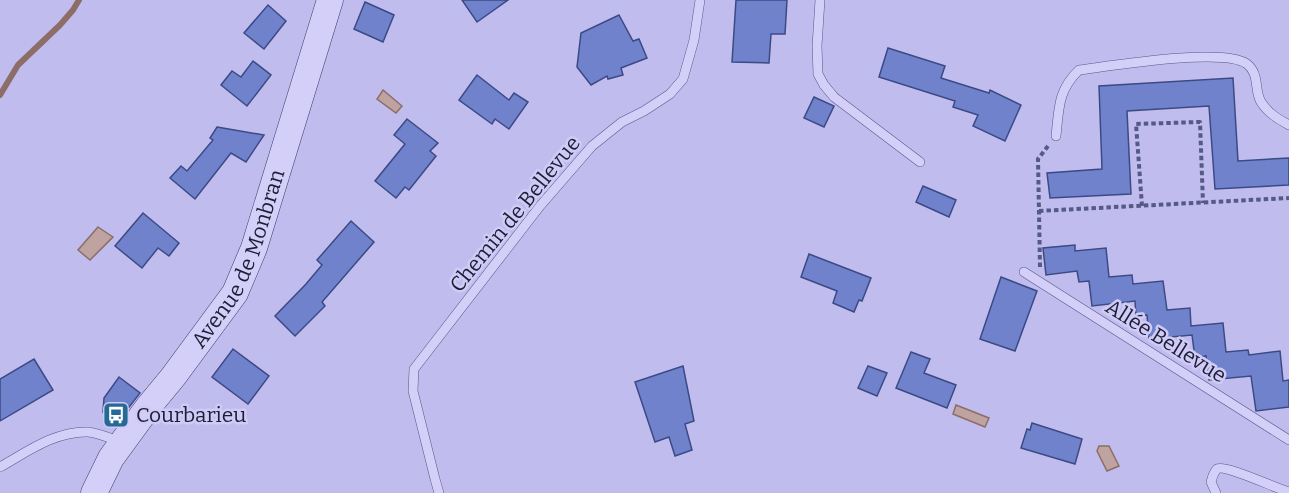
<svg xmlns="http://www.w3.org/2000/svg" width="1289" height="493" font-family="Bitter,serif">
  <rect width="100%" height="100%" fill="#c1bcee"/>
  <g fill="#bfa3a0" stroke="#8c6d68" stroke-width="1.5">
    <path d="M383,90L402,106L396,113L377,99Z"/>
    <path d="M98,227L113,237L90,260L78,250Z"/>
    <path d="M956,405L989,418L985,427L953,414Z"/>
    <path d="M1099,446H1109L1119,466L1107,471L1097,451Z"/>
  </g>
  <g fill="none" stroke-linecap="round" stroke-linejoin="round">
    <path stroke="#8c6d68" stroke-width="6" d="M0,95L18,65L60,25L73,10L79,0"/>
  </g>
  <g fill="#7182cd" stroke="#3b4a85" stroke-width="1.5">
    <path d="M462,0H508L477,22Z"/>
    <path d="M736,0H787L785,34H771L769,63L732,62Z"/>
    <path d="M365,2L394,15L383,42L354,29Z"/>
    <path d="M268,5L286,21L264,49L244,33Z"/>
    <path d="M619,15L633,41L639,39L647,58L621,68L623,75L608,79L607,76L591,85L577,67L581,33Z"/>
    <path d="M888,48L945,66L941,78L989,93L990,90L1021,105L1005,141L973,126L978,115L953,107L955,101L879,77Z"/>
    <path d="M253,61L271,75L247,106L221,85L232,71L241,77Z"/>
    <path d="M477,75L509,100L514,93L528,102L509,129L495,119L492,124L459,100Z"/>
    <path d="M1233,78L1238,161L1289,158V185L1215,189L1209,106L1127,111L1131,194L1050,198L1047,173L1102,169L1099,86Z"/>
    <path d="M814,97L834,106L824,127L804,118Z"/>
    <path d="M407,119L438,143L430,151L436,156L409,190L405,187L396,198L375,181L405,144L394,135Z"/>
    <path d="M217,127L264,135L246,162L231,153L195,199L170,178L181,166L187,171L213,140L210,138Z"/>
    <path d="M923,186L956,200L949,217L916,202Z"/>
    <path d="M143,213L179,243L169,256L158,248L142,268L115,246Z"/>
    <path d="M351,221L374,242L322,302L325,306L295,336L275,316L306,284L322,265L317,260Z"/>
    <path d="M1075,245V251L1106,248L1109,277L1132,275L1133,284L1163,281L1167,310L1190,308L1191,326L1223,323L1226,352L1248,350L1249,355L1280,351L1283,381L1289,380V407L1256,411L1251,376L1209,380L1206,356L1195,358L1192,335L1149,339L1147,315L1136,316L1135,301L1092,306L1089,281L1079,282L1077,271L1046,275L1043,248Z"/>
    <path d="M809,254L871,278L862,301L859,300L854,312L833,303L837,291L801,277Z"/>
    <path d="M1001,277L1037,291L1015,351L980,339Z"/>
    <path d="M233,349L269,376L248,404L212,377Z"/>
    <path d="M911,352L930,359L924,373L956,385L947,408L896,388Z"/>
    <path d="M34,359L53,390L0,421V379Z"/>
    <path d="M683,366L694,421L685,424L692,450L675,456L669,437L655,442L635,382Z"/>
    <path d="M868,366L887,373L877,396L858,388Z"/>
    <path d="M119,377L140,393L126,411L103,412L104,398Z"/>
    <path d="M1032,423L1082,439L1075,464L1021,448L1027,429L1030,430Z"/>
  </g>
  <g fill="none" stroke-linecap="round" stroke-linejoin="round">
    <defs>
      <g id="lane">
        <path d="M820,0L817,46L818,74L824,85L834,97L920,162"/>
        <path d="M1056,136C1059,108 1058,90 1079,70C1111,66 1224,47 1247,64C1260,74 1254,91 1261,102C1268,113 1278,119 1289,125"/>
        <path d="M1024,272L1289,440"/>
        <path d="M0,467C27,452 55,431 88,432C99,433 110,438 120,442"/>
        <path d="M439,493L435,479L413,391L414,369L540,206L592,146L622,122L644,111L670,94L683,79L694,40L700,0"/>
        <path d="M1216,493L1211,482C1212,478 1214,472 1217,469C1225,464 1277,489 1289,492"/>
      </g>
      <g id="secondary">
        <path id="s1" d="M94,493L111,458L149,406L173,377L235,293L254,248L330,0"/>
      </g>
    </defs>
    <use href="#lane" stroke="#555985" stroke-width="10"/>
    <use href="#secondary" stroke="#393e67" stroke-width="27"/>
    <g stroke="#555985" stroke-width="4" stroke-dasharray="4.5 3" stroke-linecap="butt">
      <path d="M1142,206L1136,124L1200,122L1203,203"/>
      <path d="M1039,211L1289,198"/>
      <path d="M1040,267L1038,159L1048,146"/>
    </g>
    <use href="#lane" stroke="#d3cff9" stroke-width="9"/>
    <use href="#secondary" stroke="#d3cff9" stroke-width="26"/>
  </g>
  <defs>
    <symbol id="bus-square" viewBox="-11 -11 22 22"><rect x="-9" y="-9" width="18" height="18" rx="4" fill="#256a95" stroke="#d0cbf6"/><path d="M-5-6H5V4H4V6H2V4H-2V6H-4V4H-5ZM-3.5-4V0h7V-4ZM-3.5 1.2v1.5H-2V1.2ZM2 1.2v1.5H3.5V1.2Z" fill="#fff"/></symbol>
  </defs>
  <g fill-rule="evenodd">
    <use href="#bus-square" x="101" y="400" width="30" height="30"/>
  </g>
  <g text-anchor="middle" stroke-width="5" stroke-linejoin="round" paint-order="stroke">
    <g font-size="21" fill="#1b1e34" stroke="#d0cbf6">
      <text transform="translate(515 214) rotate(-51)" y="7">Chemin de Bellevue</text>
      <text dy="7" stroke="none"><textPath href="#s1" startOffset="278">Avenue de Monbran</textPath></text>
      <text transform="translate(1166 341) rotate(32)" y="7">Allée Bellevue</text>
    </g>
    <g font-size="21" fill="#1b1e34" stroke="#d0cbf6" text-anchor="start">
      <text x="136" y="422">Courbarieu</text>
    </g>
  </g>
</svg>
